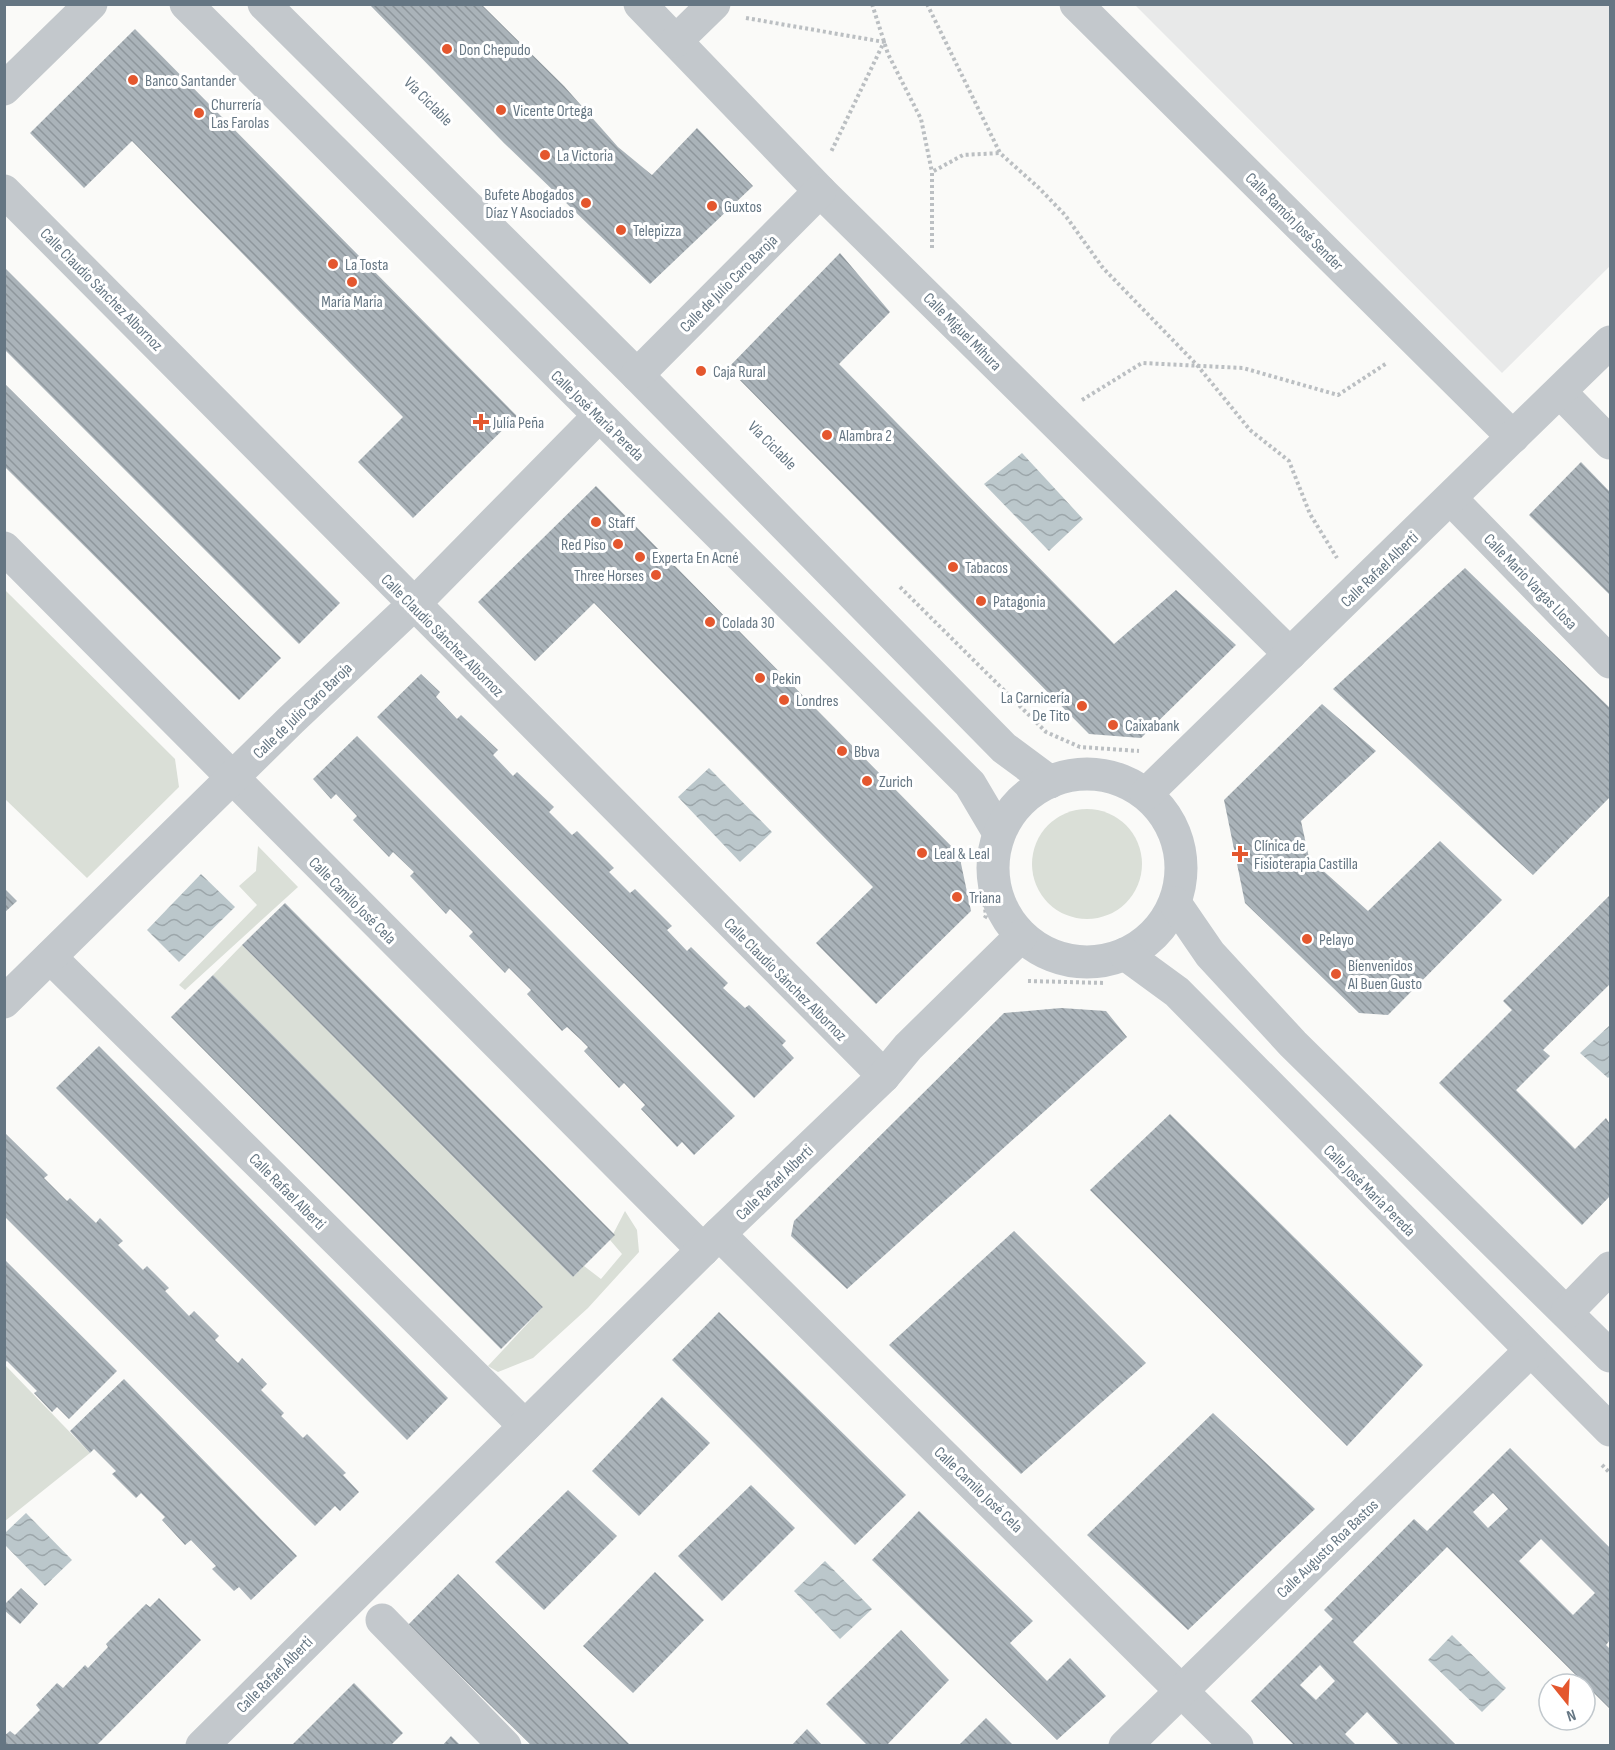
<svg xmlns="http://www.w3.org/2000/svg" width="1615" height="1750" font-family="'Sofia Sans Condensed',sans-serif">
  <defs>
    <pattern id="water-waves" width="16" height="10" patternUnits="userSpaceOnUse" patternTransform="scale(1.5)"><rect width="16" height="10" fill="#bbc7cb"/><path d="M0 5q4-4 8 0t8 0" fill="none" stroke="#9ca6aa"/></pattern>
    <pattern id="building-back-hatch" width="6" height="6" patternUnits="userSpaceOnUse" patternTransform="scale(1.5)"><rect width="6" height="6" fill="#aab3b9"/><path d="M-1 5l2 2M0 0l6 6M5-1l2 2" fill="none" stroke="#8e969c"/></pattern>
  </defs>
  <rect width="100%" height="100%" fill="#fafaf8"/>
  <path fill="#e8e9e9" d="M1135,5H1610V266L1502,373Z"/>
  <g fill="#dadfd7">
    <path d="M5,590L175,759L179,787L87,878L5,799Z"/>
    <circle cx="1087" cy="864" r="55"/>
    <path d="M258,846L298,887L185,990L179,985L257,905L239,886L256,871Z"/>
    <path d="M242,945L573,1277L584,1266L601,1279L622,1254L610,1240L625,1211L637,1230L639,1252L588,1308L533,1358L498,1372L488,1366L543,1307L213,975Z"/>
    <path d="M5,1365L90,1453L5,1521Z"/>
  </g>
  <g fill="url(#water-waves)">
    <path d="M1022,453L1083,519L1049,551L984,484Z"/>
    <path d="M709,768L772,832L740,862L678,797Z"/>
    <path d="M201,874L235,907L179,962L147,930Z"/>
    <path d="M1610,1025V1076L1608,1078L1580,1053Z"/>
    <path d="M26,1513L72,1560L45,1586L5,1545V1533Z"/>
    <path d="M825,1561L872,1609L840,1639L794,1591Z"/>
    <path d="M1452,1635L1506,1688L1482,1712L1428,1660Z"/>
  </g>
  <g fill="url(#building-back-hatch)" fill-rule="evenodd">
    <path d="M369,4H481L564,86L618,147L652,175L697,128L753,186L650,284L504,143Z"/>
    <path d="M135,29L517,416L413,518L358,462L403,417L132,141L84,188L30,133Z"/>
    <path d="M840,253L890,312L839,364L1114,644L1176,590L1236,645L1141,738L1089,734L728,368Z"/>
    <path d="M4,267L340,603L299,644L4,349Z"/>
    <path d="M5,384L281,658L239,700L5,467Z"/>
    <path d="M1581,462L1610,492V595L1529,515Z"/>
    <path d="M596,486L959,854L971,911L876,1004L816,943L873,887L594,603L535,661L478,602Z"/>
    <path d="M1465,568L1610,708V797L1533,875L1333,689Z"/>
    <path d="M421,674L440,692L436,697L457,719L461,715L498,750L493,755L513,776L517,772L554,807L549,812L572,835L577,831L614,868L609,872L630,893L635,889L672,926L667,930L687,951L691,947L728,983L723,988L745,1008L749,1005L786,1041L782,1045L794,1058L754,1098L377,717Z"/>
    <path d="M1322,704L1376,751L1301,821L1309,858L1368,911L1440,841L1502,900L1388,1015L1359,1013L1245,903L1224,800Z"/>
    <path d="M357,736L735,1116L694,1155L682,1142L677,1147L641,1109L645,1105L624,1083L619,1088L584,1051L588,1047L581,1040L567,1027L562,1031L527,994L531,990L509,968L505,973L469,936L473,932L450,909L446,914L410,876L414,872L393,852L389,857L353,820L357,816L336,794L331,799L313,779Z"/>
    <path d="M4,888L17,901L4,913Z"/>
    <path d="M1610,895V984L1543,1050L1550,1056L1516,1090L1575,1149L1606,1118L1610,1124V1196L1582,1225L1439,1083L1512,1010L1503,1001Z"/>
    <path d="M285,903L615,1235L573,1277L242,945Z"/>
    <path d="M213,975L543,1307L501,1349L171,1017Z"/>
    <path d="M1061,1008L1106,1011L1127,1037L847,1289L791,1236L794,1221L1004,1013Z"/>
    <path d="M99,1046L448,1398L407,1440L56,1088Z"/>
    <path d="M1170,1114L1423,1365L1347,1446L1090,1190Z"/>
    <path d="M4,1132L48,1175L44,1178L67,1201L70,1198L96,1223L100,1218L123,1241L118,1245L143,1270L147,1266L169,1288L165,1291L189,1316L194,1311L219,1336L215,1340L238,1363L242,1358L267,1384L261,1390L284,1413L281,1416L303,1438L307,1434L346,1473L343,1475L359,1492L340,1511L335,1506L315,1526L4,1216Z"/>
    <path d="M1014,1231L1146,1363L1021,1474L889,1345Z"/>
    <path d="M4,1259L117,1371L69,1419L57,1407L52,1412L34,1393L37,1391L7,1361L4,1363Z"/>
    <path d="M719,1312L906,1495L855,1545L672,1360Z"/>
    <path d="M124,1379L297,1556L251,1600L239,1587L234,1591L212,1569L216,1566L191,1540L185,1545L162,1520L165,1517L141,1493L136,1498L112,1474L116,1471L94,1449L90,1453L70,1431Z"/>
    <path d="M662,1397L710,1443L639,1516L592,1471Z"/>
    <path d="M1213,1413L1315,1509L1188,1630L1087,1535Z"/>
    <path d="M1510,1448L1610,1548V1640L1606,1645L1610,1649V1709L1447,1547L1353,1642L1457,1746H1400L1367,1712L1345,1734L1357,1746H1295L1251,1701L1333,1619L1324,1610L1414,1519L1427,1531ZM1493,1493L1508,1509L1488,1528L1473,1512ZM1541,1539L1595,1593L1573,1615L1519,1561ZM1320,1665L1335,1681L1316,1700L1300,1685Z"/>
    <path d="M751,1485L795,1528L722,1601L678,1556Z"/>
    <path d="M568,1490L617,1536L544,1610L495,1562Z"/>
    <path d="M919,1511L1033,1621L1010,1643L1047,1681L1070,1658L1106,1696L1057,1740L872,1560Z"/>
    <path d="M655,1572L704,1620L633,1693L583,1646Z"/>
    <path d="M458,1574L631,1746H532L408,1625Z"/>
    <path d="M21,1588L38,1604L20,1624L4,1610V1605Z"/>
    <path d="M159,1598L201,1640L96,1746H4V1736L10,1731L15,1735L40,1710L36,1705L57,1683L63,1688L85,1665L88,1668L108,1647L106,1644L146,1604L150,1607Z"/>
    <path d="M901,1630L949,1680L886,1746H868L826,1704Z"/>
    <path d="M354,1683L403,1733L390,1746H291Z"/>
    <path d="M986,1718L1014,1746H958Z"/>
    <path d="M807,1729L823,1746H791Z"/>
    <path d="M451,1736L461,1746H442Z"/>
  </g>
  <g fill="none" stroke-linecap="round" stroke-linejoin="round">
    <g stroke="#bbbfc2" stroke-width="4" stroke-dasharray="3 3" stroke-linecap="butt">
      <path d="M872,4L888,54L921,119L932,172"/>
      <path d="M927,4L1000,153L1039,188L1065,215L1103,268L1197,365L1250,430L1289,461L1310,514L1337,558"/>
      <path d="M746,18L884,42L831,152"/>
      <path d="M932,248V172L963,155L1000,153"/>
      <path d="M1082,400L1142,363L1243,368L1338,395L1387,363"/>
      <path d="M900,587L1046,732L1080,747L1139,751"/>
      <path d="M979,862L986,916L984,919"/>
      <path d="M1028,981L1105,983"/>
      <path d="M1602,1465L1610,1473"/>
    </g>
    <path stroke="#c3c8cc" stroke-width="33" d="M382,1620L505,1746"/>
    <g stroke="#c3c8cc" stroke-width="33">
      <path d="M186,4L970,784L999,833"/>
      <path d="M264,4L637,375L1004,748L1050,782"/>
      <path d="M640,4L820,191L1290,654"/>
      <path d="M1076,4L1513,437"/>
      <path d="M676,41L714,4"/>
      <path d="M4,89L91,4"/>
      <path d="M4,191L884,1076"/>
      <path d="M637,375L820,191"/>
      <path d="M1560,392L1610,443"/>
      <path d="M1452,500L1610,662"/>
      <path d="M4,548L703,1250"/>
      <circle cx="1087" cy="868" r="94"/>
      <path d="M1146,794L1610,342"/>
      <path d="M1175,903L1210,954L1293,1044L1610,1356"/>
      <path d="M1125,954L1177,992L1610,1430"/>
      <path d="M50,957L525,1426"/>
      <path d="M4,1002L291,720L413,605L598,417"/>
      <path d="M719,1234L1237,1746"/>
      <path d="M1567,1312L1610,1268"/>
      <path d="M202,1746L719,1234L884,1076L908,1047L1021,936"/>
      <path d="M1125,1746L1530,1351"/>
    </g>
  </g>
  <g fill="#e4572e" stroke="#fff" stroke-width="2">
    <circle cx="447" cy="49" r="6"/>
    <circle cx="133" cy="80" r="6"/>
    <circle cx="501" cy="110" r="6"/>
    <circle cx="199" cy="113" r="6"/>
    <circle cx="545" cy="155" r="6"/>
    <circle cx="586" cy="203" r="6"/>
    <circle cx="712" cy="206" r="6"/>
    <circle cx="621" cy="230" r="6"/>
    <circle cx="333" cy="264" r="6"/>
    <circle cx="352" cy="282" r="6"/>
    <circle cx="701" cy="371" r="6"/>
    <path d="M478 413h6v6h6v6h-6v6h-6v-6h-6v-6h6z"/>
    <circle cx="827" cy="435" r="6"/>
    <circle cx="596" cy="522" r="6"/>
    <circle cx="618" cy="544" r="6"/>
    <circle cx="640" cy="557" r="6"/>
    <circle cx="953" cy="567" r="6"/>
    <circle cx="656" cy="575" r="6"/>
    <circle cx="981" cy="601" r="6"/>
    <circle cx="710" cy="622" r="6"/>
    <circle cx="760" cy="678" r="6"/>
    <circle cx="784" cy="700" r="6"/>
    <circle cx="1082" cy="706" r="6"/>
    <circle cx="1113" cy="725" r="6"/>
    <circle cx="842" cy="751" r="6"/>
    <circle cx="867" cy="781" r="6"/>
    <circle cx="922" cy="853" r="6"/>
    <path d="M1237 845h6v6h6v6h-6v6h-6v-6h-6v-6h6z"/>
    <circle cx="957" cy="897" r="6"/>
    <circle cx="1307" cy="939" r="6"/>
    <circle cx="1336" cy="974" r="6"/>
  </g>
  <g text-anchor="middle" stroke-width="6" stroke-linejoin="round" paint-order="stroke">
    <g font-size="16" fill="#657683" stroke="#fff" text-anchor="start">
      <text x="459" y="55">Don Chepudo</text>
      <text x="145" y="86">Banco Santander</text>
      <text x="211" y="110">Churrería<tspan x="211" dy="18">Las Farolas</tspan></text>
      <text x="513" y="116">Vicente Ortega</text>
      <text x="557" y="161">La Victoria</text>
      <text x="574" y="200" text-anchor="end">Bufete Abogados<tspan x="574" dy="18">Díaz Y Asociados</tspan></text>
      <text x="724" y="212">Guxtos</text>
      <text x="633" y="236">Telepizza</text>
      <text x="345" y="270">La Tosta</text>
      <text x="352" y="307" text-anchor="middle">María Maria</text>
      <text x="713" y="377">Caja Rural</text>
      <text x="493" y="428">Julia Peña</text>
      <text x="839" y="441">Alambra 2</text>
      <text x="608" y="528">Staff</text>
      <text x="606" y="550" text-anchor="end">Red Piso</text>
      <text x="652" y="563">Experta En Acné</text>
      <text x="965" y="573">Tabacos</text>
      <text x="644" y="581" text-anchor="end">Three Horses</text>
      <text x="993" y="607">Patagonia</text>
      <text x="722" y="628">Colada 30</text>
      <text x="772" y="684">Pekin</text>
      <text x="1070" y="703" text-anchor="end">La Carnicería<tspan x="1070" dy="18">De Tito</tspan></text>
      <text x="796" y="706">Londres</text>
      <text x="1125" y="731">Caixabank</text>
      <text x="854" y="757">Bbva</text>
      <text x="879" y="787">Zurich</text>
      <text x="1254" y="851">Clínica de<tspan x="1254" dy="18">Fisioterapia Castilla</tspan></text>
      <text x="934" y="859">Leal &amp; Leal</text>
      <text x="969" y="903">Triana</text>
      <text x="1319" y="945">Pelayo</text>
      <text x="1348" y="971">Bienvenidos<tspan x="1348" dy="18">Al Buen Gusto</tspan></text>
    </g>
    <g font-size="16" fill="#657683" stroke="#fff">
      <text transform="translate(429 101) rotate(45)" y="6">Vía Ciclable</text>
      <text transform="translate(1295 221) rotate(45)" y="6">Calle Ramón José Sender</text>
      <text transform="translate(728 283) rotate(-45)" y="6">Calle de Julio Caro Baroja</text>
      <text transform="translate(102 289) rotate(45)" y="6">Calle Claudio Sánchez Albornoz</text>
      <text transform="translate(963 331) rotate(45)" y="6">Calle Miguel Mihura</text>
      <text transform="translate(598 415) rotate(44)" y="6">Calle José María Pereda</text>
      <text transform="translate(773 445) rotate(45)" y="6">Vía Ciclable</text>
      <text transform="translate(1379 569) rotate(-44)" y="6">Calle Rafael Alberti</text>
      <text transform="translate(1531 581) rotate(46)" y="6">Calle Mario Vargas Llosa</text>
      <text transform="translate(443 635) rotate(45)" y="6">Calle Claudio Sánchez Albornoz</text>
      <text transform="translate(302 710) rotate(-44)" y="6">Calle de Julio Caro Baroja</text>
      <text transform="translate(353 900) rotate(45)" y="6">Calle Camilo José Cela</text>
      <text transform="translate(786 979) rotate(45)" y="6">Calle Claudio Sánchez Albornoz</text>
      <text transform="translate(774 1182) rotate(-44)" y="6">Calle Rafael Alberti</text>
      <text transform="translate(1370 1190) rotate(45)" y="6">Calle José María Pereda</text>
      <text transform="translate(288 1191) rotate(45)" y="6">Calle Rafael Alberti</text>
      <text transform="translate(979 1489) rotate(44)" y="6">Calle Camilo José Cela</text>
      <text transform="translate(1327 1548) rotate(-44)" y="6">Calle Augusto Roa Bastos</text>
      <text transform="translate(274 1674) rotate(-45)" y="6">Calle Rafael Alberti</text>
    </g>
  </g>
  <rect width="1615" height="1750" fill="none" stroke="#657683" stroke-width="12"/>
  <g transform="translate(1567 1702) rotate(162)"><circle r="28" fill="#ffffff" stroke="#c1c8cd" stroke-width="1.5"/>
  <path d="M0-4.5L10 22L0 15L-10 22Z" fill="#e4572e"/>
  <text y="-9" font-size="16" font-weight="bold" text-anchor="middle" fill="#657683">N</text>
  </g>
</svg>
